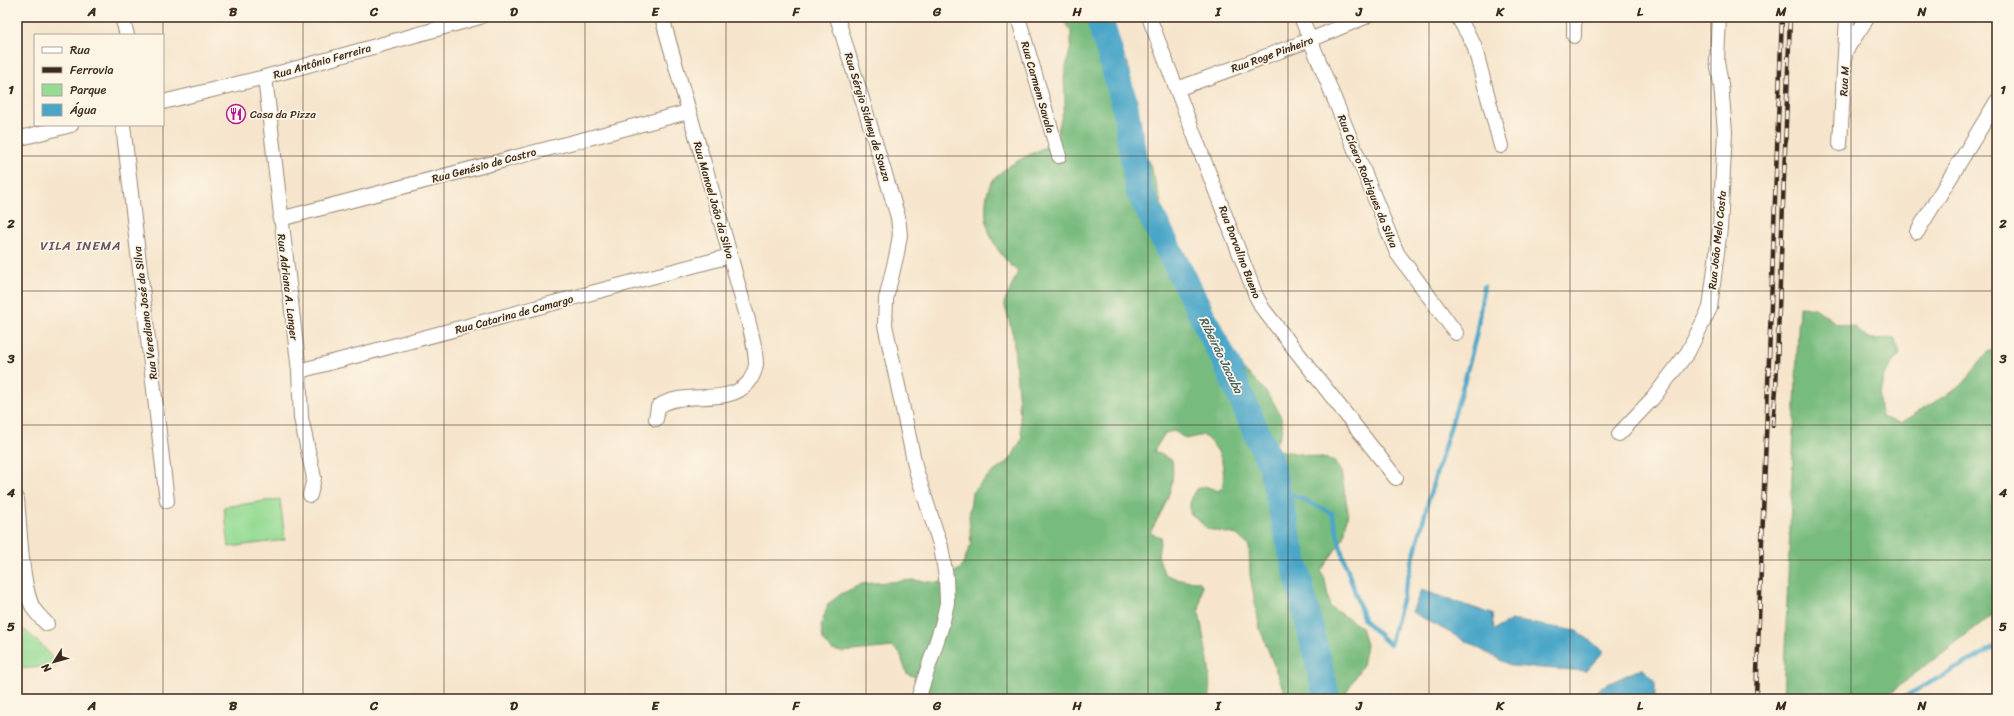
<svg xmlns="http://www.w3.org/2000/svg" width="2014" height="716" font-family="Sriracha,sans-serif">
  <rect width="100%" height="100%" fill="#fcf5e5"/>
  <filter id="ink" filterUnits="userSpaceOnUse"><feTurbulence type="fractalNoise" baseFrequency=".025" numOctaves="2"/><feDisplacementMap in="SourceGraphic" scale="8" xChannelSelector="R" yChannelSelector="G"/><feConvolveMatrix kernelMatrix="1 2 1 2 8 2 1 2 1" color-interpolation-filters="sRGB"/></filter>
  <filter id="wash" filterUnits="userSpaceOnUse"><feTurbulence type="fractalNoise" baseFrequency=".012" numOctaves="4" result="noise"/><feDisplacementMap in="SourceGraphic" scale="16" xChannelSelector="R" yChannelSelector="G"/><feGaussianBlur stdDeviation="0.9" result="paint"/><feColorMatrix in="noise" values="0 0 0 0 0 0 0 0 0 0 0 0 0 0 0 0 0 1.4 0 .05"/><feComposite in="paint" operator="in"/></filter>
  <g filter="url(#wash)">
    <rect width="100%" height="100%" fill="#f6e5cc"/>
    <g fill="#96db94" stroke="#688259">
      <path d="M280,499L285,540L229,547L224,507Z"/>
      <path d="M19,626C33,637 49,649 56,666L17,669V627Z"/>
    </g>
    <g fill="#78bb7e" stroke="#5a724e">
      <path d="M1060,17H1094L1096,22L1128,63L1129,70L1123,95L1126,109L1133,115L1136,113L1139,143L1151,167L1172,241L1177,271L1196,312L1236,366C1253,373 1279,404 1282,422C1284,431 1279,438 1275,445L1278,450L1333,460L1341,472L1348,511L1344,537L1321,571L1325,580L1330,607L1361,627L1366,645L1362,666L1342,699H1287L1260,629L1250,575L1249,546L1237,535L1208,529L1190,513V500L1196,489L1205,486L1218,491L1223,486C1225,462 1221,450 1203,435L1186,439L1174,431L1165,433L1154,451L1172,460C1176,489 1163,509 1150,533L1161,537L1158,555L1164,574L1180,580L1198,581L1202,584L1199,612L1209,667L1210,699H908L929,681L907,674L900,654L893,647L842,652L832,650L823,640L821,626L828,604L841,594L862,584L914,580L939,583L961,568L971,544L969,517L972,492L988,476L1010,460L1022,439L1013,335L1004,303L1018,272C1008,263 999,253 993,241C984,225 982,194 994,179C1009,162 1035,153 1055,142L1065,104L1064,75L1071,46V31Z"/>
      <path d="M1799,307L1815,308L1836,323L1855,327L1868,339L1894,338L1900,354L1884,375L1879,399L1881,417L1900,423L1961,386L1991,349L1997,355V611L1882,699H1783Z"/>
    </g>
    <g fill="#4aa6c8" stroke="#426873">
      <path d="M1421,590L1492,614L1494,630L1511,620L1577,631L1604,651L1586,671L1511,666L1412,612Z"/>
      <path d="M1642,668L1655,680V699H1594L1599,688Z"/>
    </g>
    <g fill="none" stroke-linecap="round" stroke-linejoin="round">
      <g stroke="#4aa6c8" stroke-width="4.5">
        <path d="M1277,488L1332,513L1343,556L1364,620L1390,645L1431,491L1465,379L1476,336L1484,286"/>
        <path d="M1900,699L1997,646"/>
      </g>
      <path stroke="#4aa6c8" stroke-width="27" d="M1099,17L1124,101L1139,191L1227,365L1271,465L1327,699"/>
    </g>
  </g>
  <g filter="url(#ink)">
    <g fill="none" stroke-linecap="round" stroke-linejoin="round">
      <defs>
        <g id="street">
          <path d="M122,17L127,35"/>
          <path d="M837,17L898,217L900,235L897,253L886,299L885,325L916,470L941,547L946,577L947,603L942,625L918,699"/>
          <path d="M1018,17L1059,156"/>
          <path d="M1149,17L1256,296L1263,309L1396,478"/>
          <path d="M1301,17L1397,253L1456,333"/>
          <path d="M1458,17L1474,45L1501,146"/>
          <path d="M1574,36V17"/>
          <path d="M1846,50L1868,17"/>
          <path d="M265,77L299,371L301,418L314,478L310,495"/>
          <path d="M1177,89L1310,40L1365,17"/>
          <path d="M163,102L265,77L480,17"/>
          <path d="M123,125L167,501"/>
          <path d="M17,139L71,125"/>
          <path d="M1840,144L1847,17"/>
          <path d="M280,219L688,112"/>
          <path d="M1917,232L1997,101"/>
          <path d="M299,371L730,256"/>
          <path d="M656,419L658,407C683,388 727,408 749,382C752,377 755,371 756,365C756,341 742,301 736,277C713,190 686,104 662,17"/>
          <path d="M1619,434L1653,398L1688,352L1710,308L1720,228L1725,132L1721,84L1717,61L1719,17"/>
          <path d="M17,499C20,527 21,585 33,608C37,614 42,619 47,624"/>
        </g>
      </defs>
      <use href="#street" stroke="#988875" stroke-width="16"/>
      <use href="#street" stroke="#fff" stroke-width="14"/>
      <defs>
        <g id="rail">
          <path d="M1773,425L1776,389L1790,17"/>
          <path d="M1756,699L1782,17"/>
        </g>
      </defs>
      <use href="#rail" stroke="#3b2a1e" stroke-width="4.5"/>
      <use href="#rail" stroke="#fcf5e5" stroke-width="3" stroke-dasharray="9" stroke-linecap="butt"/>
    </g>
  </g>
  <path fill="none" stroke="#3b2a1e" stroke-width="1" stroke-opacity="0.55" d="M163,17V35M303,17V699M444,17V699M585,17V699M726,17V699M866,17V699M1007,17V699M1148,17V699M1288,17V699M1429,17V699M1570,17V699M1711,17V699M1851,17V699M163,125V699M17,156H1997M17,291H1997M17,425H1997M17,560H1997"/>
  <defs>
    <symbol id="restaurant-ring" viewBox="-11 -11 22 22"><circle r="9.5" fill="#fcf5e5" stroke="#b5179e" stroke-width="1.5"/><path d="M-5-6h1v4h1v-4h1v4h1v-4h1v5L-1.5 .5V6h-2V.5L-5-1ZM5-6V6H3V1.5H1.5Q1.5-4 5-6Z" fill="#b5179e"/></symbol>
  </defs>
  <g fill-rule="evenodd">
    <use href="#restaurant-ring" x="225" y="103" width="22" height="22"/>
  </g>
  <g text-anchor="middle" stroke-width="3.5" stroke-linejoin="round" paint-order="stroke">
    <g font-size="11" fill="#3b2a1e" stroke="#fcf5e5">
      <text transform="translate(1272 54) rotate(-20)" y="4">Rua Roge Pinheiro</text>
      <text transform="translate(322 61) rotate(-16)" y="4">Rua Antônio Ferreira</text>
      <text transform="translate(1844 81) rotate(-87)" y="4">Rua M</text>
      <text transform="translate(1038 87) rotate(74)" y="4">Rua Carmem Savala</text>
      <text transform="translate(868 117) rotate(73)" y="4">Rua Sérgio Sidney de Souza</text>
      <text transform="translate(484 165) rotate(-15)" y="4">Rua Genésio de Castro</text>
      <text transform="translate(1368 181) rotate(68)" y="4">Rua Cícero Rodrigues da Silva</text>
      <text transform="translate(714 200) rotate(74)" y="4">Rua Manoel João da Silva</text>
      <text transform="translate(1717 240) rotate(-84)" y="4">Rua João Melo Costa</text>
      <text transform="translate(1240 252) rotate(69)" y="4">Rua Dorvalino Bueno</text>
      <text transform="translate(288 287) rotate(83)" y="4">Rua Adriana A. Langer</text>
      <text transform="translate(145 313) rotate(-97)" y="4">Rua Verediano José da Silva</text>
      <text transform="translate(514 314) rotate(-15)" y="4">Rua Catarina de Camargo</text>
    </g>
    <g font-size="11" fill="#3b2a1e" stroke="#fcf5e5" text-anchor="start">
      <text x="250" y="118">Casa da Pizza</text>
    </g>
    <g font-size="12" font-style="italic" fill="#415c62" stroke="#fcf5e5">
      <text transform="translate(1221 355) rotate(64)" y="4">Ribeirão Jacuba</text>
    </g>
    <g font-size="13" letter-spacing="1" fill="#675262" stroke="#fcf5e5">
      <text x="81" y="250">VILA INEMA</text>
    </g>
  </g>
  <rect width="2014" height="716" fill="none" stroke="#fcf5e5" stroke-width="44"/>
  <rect x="34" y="34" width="130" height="92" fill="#fcf5e5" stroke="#afa495"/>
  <rect x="42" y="47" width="20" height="6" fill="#ffffff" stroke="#afa495"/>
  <text x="70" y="54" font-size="12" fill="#3b2a1e">Rua</text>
  <rect x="42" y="67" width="20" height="6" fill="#3b2a1e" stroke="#afa495"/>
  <text x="70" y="74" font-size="12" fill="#3b2a1e">Ferrovia</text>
  <rect x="42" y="84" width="20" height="12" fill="#96db94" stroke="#afa495"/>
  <text x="70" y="94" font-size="12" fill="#3b2a1e">Parque</text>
  <rect x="42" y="104" width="20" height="12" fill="#4aa6c8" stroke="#afa495"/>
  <text x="70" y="114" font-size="12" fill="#3b2a1e">Água</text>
  <g transform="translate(54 662) rotate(233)" stroke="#fcf5e5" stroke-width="3" paint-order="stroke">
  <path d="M0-3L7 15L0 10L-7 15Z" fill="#3b2a1e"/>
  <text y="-6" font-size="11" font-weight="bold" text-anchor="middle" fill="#3b2a1e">N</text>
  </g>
  <rect x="22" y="22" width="1970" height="672" fill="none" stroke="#3b2a1e" stroke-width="1.5"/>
  <g font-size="13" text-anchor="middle" font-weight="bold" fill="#3b2a1e">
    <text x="92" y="16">A</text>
    <text x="233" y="16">B</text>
    <text x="374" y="16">C</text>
    <text x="514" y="16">D</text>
    <text x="655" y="16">E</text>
    <text x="796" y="16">F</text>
    <text x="937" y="16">G</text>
    <text x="1077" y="16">H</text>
    <text x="1218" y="16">I</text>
    <text x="1359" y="16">J</text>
    <text x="1500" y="16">K</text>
    <text x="1640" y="16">L</text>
    <text x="1781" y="16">M</text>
    <text x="1922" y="16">N</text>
    <text x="11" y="94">1</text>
    <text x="2003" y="94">1</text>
    <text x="11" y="228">2</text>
    <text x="2003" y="228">2</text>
    <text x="11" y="363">3</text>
    <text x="2003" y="363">3</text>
    <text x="11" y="497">4</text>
    <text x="2003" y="497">4</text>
    <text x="11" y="631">5</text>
    <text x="2003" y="631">5</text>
    <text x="92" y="710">A</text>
    <text x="233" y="710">B</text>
    <text x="374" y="710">C</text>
    <text x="514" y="710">D</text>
    <text x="655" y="710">E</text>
    <text x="796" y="710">F</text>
    <text x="937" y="710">G</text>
    <text x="1077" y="710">H</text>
    <text x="1218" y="710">I</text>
    <text x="1359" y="710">J</text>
    <text x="1500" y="710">K</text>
    <text x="1640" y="710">L</text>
    <text x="1781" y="710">M</text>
    <text x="1922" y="710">N</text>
  </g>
</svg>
